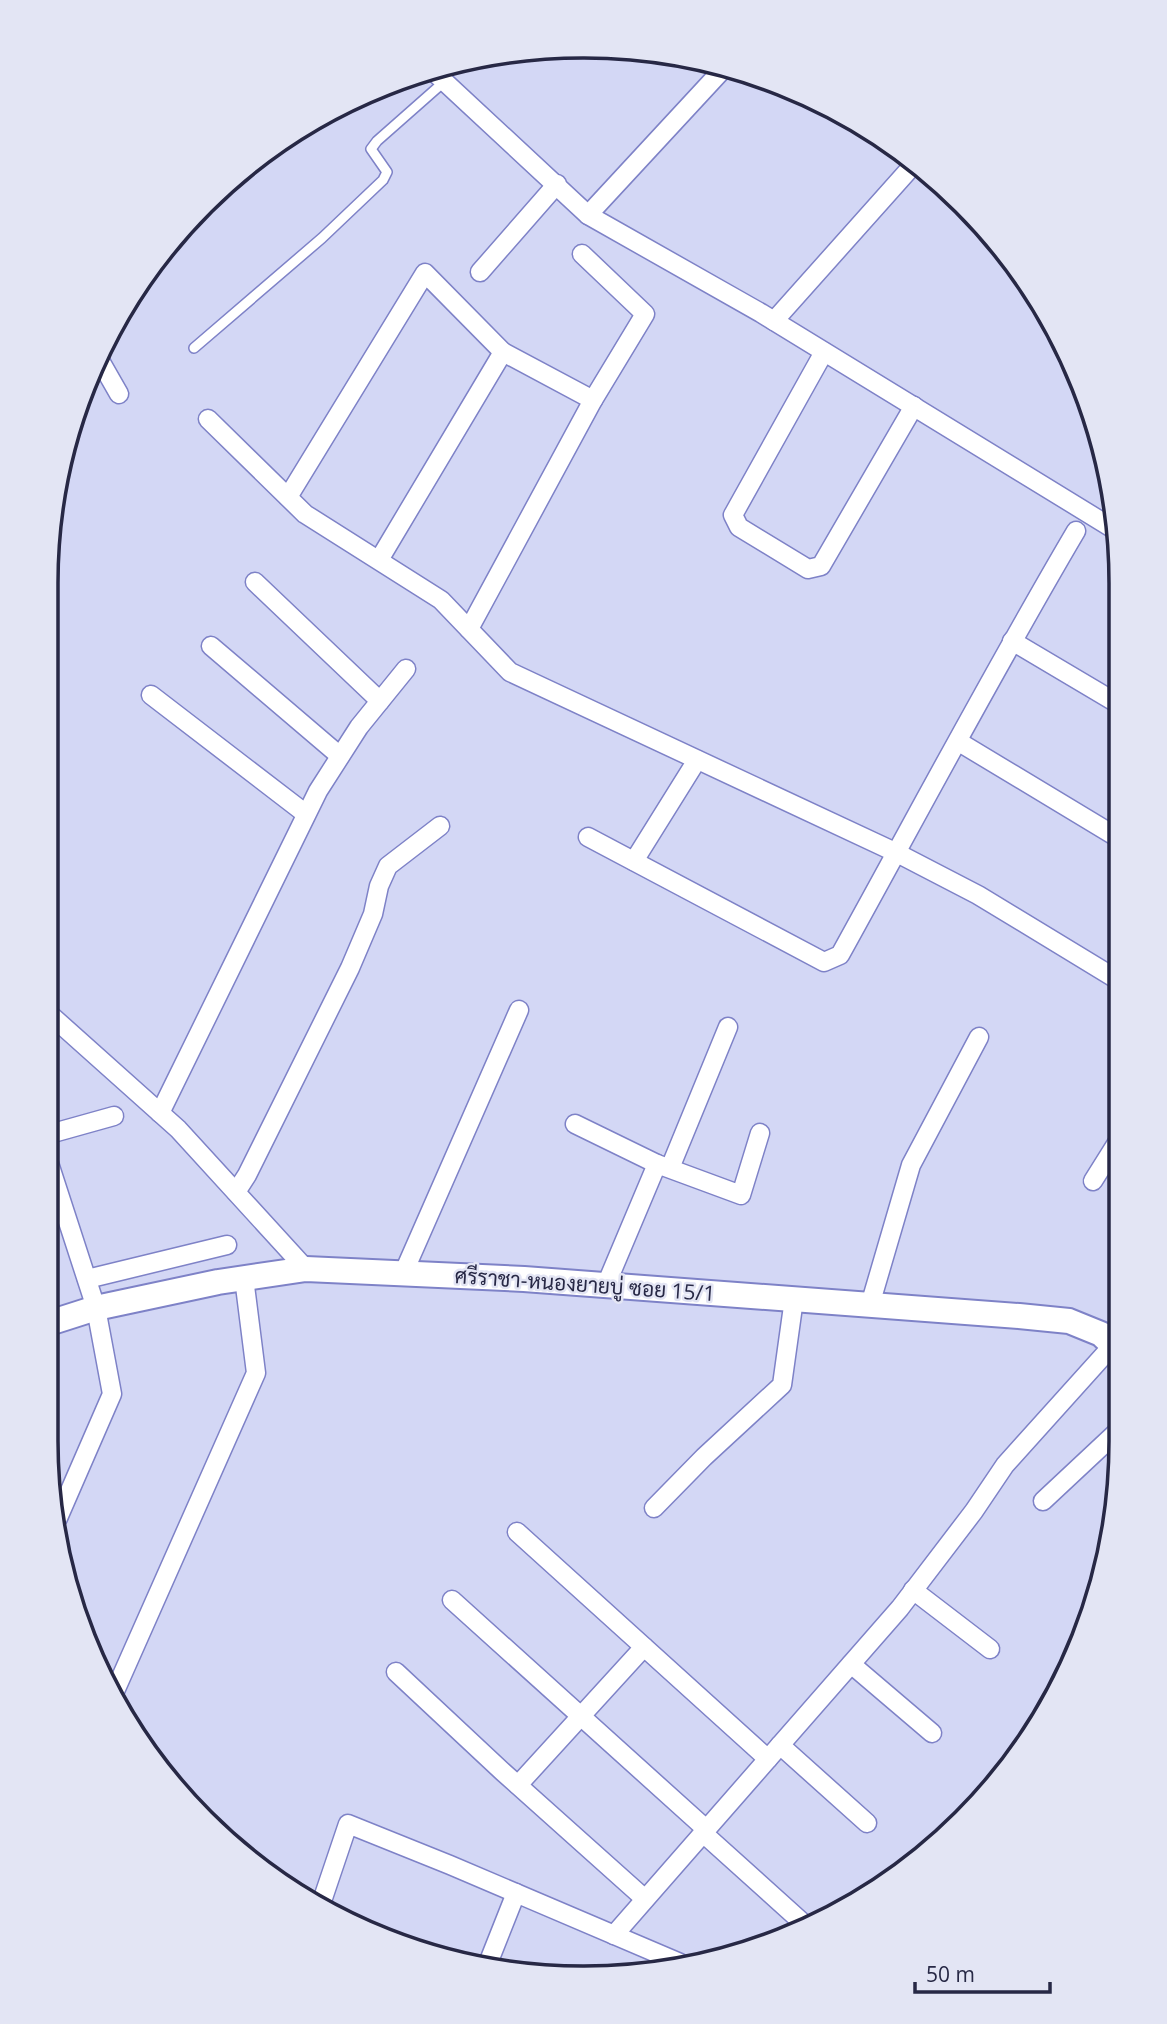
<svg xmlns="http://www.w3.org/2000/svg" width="1167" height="2024" font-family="'Open Sans',Sarabun,sans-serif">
  <rect width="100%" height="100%" fill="#d3d7f5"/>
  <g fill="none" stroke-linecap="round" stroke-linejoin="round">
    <defs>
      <path id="lane" d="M194,348L322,238L383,180L387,172L371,149L377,141L445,81"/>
      <g id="street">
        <path d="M432,70L588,215L761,313L1117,531"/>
        <path d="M588,215L725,67"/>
        <path d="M480,272L557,184"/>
        <path d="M774,321L915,163"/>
        <path d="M824,352L733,515L739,527L808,569L821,566L914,406"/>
        <path d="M99,359L119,394"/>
        <path d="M208,419L305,514L441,600L510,672L897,853L978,895L1113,977L1120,964"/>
        <path d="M288,497L425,273L503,352L593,400"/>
        <path d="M379,560L503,352"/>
        <path d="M255,582L380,701"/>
        <path d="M469,629L593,400L645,314L582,254"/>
        <path d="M1012,641L1120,705"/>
        <path d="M211,646L340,756"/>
        <path d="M151,695L306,814"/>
        <path d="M959,742L1120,839"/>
        <path d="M588,837L824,962L840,955C918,814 994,670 1076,531"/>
        <path d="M634,861L697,760"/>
        <path d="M46,1011L178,1129L306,1269"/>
        <path d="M160,1113L318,791L359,727L406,669"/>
        <path d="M575,1124L657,1164L741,1195L760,1133"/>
        <path d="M46,1135L114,1116"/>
        <path d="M46,1154L96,1308L112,1394L58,1518"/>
        <path d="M670,1168L728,1027"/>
        <path d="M1093,1181L1120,1138"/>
        <path d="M236,1192L247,1175L350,968L373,914L379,886L388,866L440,826"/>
        <path d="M403,1274L519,1010"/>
        <path d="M87,1279L227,1245"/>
        <path d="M606,1285L657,1164"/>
        <path d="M870,1305L911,1165L979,1037"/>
        <path d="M1043,1501L1120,1429"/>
        <path d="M654,1508L704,1457L782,1385L794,1299"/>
        <path d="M517,1532L768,1759"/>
        <path d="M913,1590L990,1649"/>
        <path d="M452,1600L706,1829"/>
        <path d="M851,1664L932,1733"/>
        <path d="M396,1672L503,1772L645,1899"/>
        <path d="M115,1691L256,1373L244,1278"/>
        <path d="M780,1745L867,1823"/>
        <path d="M518,1785L644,1647"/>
        <path d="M703,1833L804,1924"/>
        <path d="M321,1904L348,1824L450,1865L680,1963"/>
        <path d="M614,1935L900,1608L974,1511L1005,1465L1113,1345"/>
        <path d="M487,1966L516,1893"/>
      </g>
      <path id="secondary" d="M46,1324L96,1308L218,1282L306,1269L524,1279L1019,1316L1069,1321L1101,1334L1120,1352"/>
    </defs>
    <use href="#lane" stroke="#7e82c7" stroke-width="12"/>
    <use href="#street" stroke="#7e82c7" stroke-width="21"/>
    <use href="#secondary" stroke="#7e82c7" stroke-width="28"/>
    <use href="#lane" stroke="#fff" stroke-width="9"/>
    <use href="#street" stroke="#fff" stroke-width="18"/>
    <use href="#secondary" stroke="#fff" stroke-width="24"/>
  </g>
  <g text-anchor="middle" stroke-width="5" stroke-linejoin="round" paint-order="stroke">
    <g font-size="21" fill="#272845" stroke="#e3e5f4">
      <text transform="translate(585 1285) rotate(4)" y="7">ศรีราชา-หนองยายบู่ ซอย 15/1</text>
    </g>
  </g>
  <path d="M0 0H1167V2024H0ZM583 58H584A525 525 0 0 1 1109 583V1441A525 525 0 0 1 584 1966H583A525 525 0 0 1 58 1441V583A525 525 0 0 1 583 58Z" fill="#e3e5f4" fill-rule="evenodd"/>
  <path fill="none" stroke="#272845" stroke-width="3.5" d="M583 58H584A525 525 0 0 1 1109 583V1441A525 525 0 0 1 584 1966H583A525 525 0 0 1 58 1441V583A525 525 0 0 1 583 58Z"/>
  <path d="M915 1982v10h135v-10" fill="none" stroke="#272845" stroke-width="3.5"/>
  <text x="926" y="1982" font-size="21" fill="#272845" stroke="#e3e5f4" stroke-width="5" paint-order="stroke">50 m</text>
</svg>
